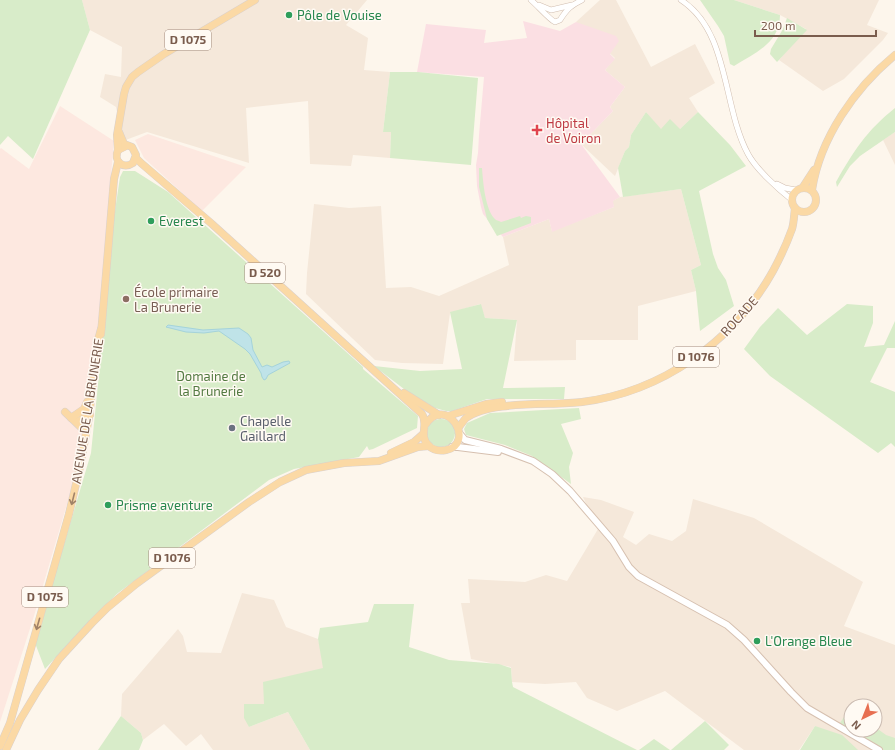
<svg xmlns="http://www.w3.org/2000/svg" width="895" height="750" font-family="'Exo 2',sans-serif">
  <rect width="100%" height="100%" fill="#fdf6ec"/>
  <g fill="#f5e8da" fill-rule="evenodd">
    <path d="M82,0H367L346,25L368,38L364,70L390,72L383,132H391L390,158L353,155L351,166L310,164L308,101L246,108L249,163L147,132L123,141L116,107L100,97L105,74L121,77L122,47L90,30Z"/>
    <path d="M600,0H616L651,67L695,44L715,83L689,98L698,112L680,129L661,130L646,112L631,135L629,147L625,151L615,176L581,144L613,111L610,107L625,87L605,70L615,58L576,22Z"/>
    <path d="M734,0H879L867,25L888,33L883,40L844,79L823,91L779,60L806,29L780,15Z"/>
    <path d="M895,132V165L883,140Z"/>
    <path d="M681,189L701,265L691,270L696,291L638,306V340H576V360L514,361L517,320L485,318L480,304L450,313L443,364L402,363L375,360L306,294L307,273L314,204L349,208L381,206L386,288L411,287L439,296L509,265L503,237L549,219L552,231L614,207L612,201L620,197Z"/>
    <path d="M583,497L601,500L634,512L623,537L636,545L649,534L672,541L686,531L693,499L754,518L863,582L844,626L895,645V750H845L815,726L799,750H744L665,691L617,711L587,698L576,682L545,684L512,682L511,667L471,659L461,603H470L468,579L525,582L546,575L567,581L598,529ZM851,706H875V730H851Z"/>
    <path d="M242,593L274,600L286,627L318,639L325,668L264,704H244L249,727L288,712L310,750H213L201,734L186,746L164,724L143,740L141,733L121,716L122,694L178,629L183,636L187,652L221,653Z"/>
  </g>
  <g fill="#fde8e0">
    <path d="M60,106L114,141L98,328L83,434L70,494L34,616L0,722V149L1,148L29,169Z"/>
    <path d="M148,134L246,167L202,211L144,158L135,140Z"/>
  </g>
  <path fill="#fbdfe3" d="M523,21L560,31L576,22L616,36L619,41L610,54L615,59L605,70L625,87L610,107L613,111L581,144L620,197L613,201L614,207L552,232L549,219L503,237L483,214L481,207L477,186L476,165L478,153L479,135L484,77L417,72L426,24L486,30L484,43L527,38Z"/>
  <g fill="#d8ecc9">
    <path d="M0,0H82L90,30L33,159L8,136L0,145Z"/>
    <path d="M700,0H734L780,15C780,43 755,53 734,66L730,64L724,36L718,26Z"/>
    <path d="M787,18L807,30L777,62L770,54L771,49L783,29Z"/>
    <path d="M390,72H418L478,78L471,165L390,158L391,132H383Z"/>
    <path d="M895,108V132L860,156L850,166L837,187L836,182C853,152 867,130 895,108Z"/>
    <path d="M646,112L661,129L670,119L680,129L698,112L730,145L746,166L699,191L713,254L718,268L726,280L734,306L700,331L696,291L691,270L701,265L681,189L623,197L618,168L625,151L629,147L631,135Z"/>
    <path d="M479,168H482C483,181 485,211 496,220C498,221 500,221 501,222L520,216L521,218L526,216L531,217V223L497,236L487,219L479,187Z"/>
    <path d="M123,171H135L168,192L363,367V369L418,416L417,428L373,449L369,450L367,446L359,457L294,469L269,480L118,593L97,613L45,669L35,643L91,453L103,335L112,231L120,177Z"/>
    <path d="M481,304L485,318L517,320L503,388L565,387L564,399H487L452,411H446L435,408L404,389L374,366L420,371L462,369L450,312Z"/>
    <path d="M847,304L873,306V323L864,347L884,345L895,321V348H887L870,382L895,392V447L891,443L878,453L770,376L744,349L760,327L778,308L807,335Z"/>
    <path d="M579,408L581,419L561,424L573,453L569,467L571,484L532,456L505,445L466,435L464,429L467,423L490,413Z"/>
    <circle cx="441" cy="433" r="14"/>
    <path d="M374,604H414L409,647L449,660L499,664L511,668L512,682L513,687L637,750H310L288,712L249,727L244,718V704H264L263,682L323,668L318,639L320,628L368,622Z"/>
    <path d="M121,716L141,733L143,740L139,750H98Z"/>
    <path d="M844,717L851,718V730H875V727L886,735L895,738V750H884L838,726Z"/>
    <path d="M705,721L729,745L724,750H671Z"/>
    <path d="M815,726L842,735L858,750H800Z"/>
    <path d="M654,739L670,750H639Z"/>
  </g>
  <path fill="#bfe3e8" stroke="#a5d3da" d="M168,325L203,330L239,328L248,334L251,338L253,350L262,367L267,365L272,367L283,362L289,361L290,363L268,375L266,379L264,380L262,377L261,373L250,354L245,349L219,331L204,333L186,332L166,327Z"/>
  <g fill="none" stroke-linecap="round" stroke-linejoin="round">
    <defs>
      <g id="tertiary">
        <path d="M531,0C537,5 550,20 555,22L560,20C567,9 570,6 582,0"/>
        <path d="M681,0C730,32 722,106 748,154C756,169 778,189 792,200"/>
        <path d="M539,5L551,10L572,5"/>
        <path d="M777,184L785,188L796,190"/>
      </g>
      <g id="secondary">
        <path d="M459,433L465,440L501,449L533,461L552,474L570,491L613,541L629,567L638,576L727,625L744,640L791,692L807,708L879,750"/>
        <path d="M452,447H458L498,452"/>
      </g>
      <g id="primary">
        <path d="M119,132L124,144L132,147L136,155L133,163C123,170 113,161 118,150L126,146"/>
        <path d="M118,150L117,135L124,94L126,87L132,77L138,72L164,54L255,0"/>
        <path d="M136,158L141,163L212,224L422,414C429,424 418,436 429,446C433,450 440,451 446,450C477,443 446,393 425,425"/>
        <path d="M803,187L814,170"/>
        <circle cx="804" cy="200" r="12"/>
        <path d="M812,190C820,138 855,88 895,55"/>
        <path d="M101,334L114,179L118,162"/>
        <path d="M404,393L439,415"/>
        <path d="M65,412L86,432"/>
        <path d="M448,416L486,404L502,402"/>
        <path d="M71,418L84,409L87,402"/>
        <path d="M77,422L90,415"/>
        <path d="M458,428C461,425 463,421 466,418C490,400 551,406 582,402C662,392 734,341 773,271C780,258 787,243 792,229C794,223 794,215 795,208"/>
        <path d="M391,453L414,442L423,434"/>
        <path d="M0,746L10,723L69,514L80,467L89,417L98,340L101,329"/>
        <path d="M6,750L20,720L38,690L59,659L92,623L107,608L136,584L249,502L280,482L306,470L344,463L379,461L418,447L429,446"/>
      </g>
    </defs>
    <use href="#tertiary" stroke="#d1beb0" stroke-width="6"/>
    <use href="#secondary" stroke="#d6c0b0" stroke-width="8"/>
    <use href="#primary" stroke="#dad1cd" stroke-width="8"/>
    <use href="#tertiary" stroke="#fff" stroke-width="5"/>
    <use href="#secondary" stroke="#fff" stroke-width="6"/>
    <use href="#primary" stroke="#fbd9a5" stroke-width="7"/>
  </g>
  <defs><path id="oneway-shaft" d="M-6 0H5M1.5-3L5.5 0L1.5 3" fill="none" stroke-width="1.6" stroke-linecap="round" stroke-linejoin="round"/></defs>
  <g stroke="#a18267">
    <use href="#oneway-shaft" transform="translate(73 499) rotate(104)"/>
    <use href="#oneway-shaft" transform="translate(38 624) rotate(106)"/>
  </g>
  <g fill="#2e9e5b" stroke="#fffaf3" stroke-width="1.5">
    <circle cx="289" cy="15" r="4"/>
    <circle cx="151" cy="221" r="4"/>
    <circle cx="108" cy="505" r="4"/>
    <circle cx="757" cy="641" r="4"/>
  </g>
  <path fill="#e0444e" stroke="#fffaf3" stroke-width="1.5" d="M535 124h4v4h4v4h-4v4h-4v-4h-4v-4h4z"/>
  <circle fill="#8d6e63" stroke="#fffaf3" stroke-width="1.5" cx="126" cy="299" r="4"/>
  <circle fill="#6b7280" stroke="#fffaf3" stroke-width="1.5" cx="232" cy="428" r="4"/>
  <g text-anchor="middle" stroke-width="3" stroke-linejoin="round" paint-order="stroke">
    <g fill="#fffaf3" stroke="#a28b7f" stroke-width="1">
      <rect x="165" y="30" width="46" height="20" rx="3"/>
      <rect x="245" y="263" width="40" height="20" rx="3"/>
      <rect x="673" y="347" width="46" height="20" rx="3"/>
      <rect x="149" y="548" width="46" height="20" rx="3"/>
      <rect x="22" y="587" width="46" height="20" rx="3"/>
    </g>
    <g font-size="12" font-weight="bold" fill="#7a5c4d">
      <text x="188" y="44">D 1075</text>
      <text x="265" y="277">D 520</text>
      <text x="696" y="361">D 1076</text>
      <text x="172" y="562">D 1076</text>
      <text x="45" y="601">D 1075</text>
    </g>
    <g font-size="13" fill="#27864d" stroke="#fffaf3" text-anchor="start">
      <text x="297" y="20">Pôle de Vouise</text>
      <text x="159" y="226">Everest</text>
      <text x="116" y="510">Prisme aventure</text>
      <text x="765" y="646">L'Orange Bleue</text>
    </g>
    <g font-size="13" fill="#be3a42" stroke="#fffaf3" text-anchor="start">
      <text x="546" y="128">Hôpital<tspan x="546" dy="15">de Voiron</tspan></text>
    </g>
    <g font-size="13" fill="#785e54" stroke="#fffaf3" text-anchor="start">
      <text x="134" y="297">École primaire<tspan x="134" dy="15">La Brunerie</tspan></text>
    </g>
    <g font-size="13" fill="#7a5c4d" stroke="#fffaf3">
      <text transform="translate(739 316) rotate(-48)" y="5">ROCADE</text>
      <text transform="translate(87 411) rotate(-81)" y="5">AVENUE DE LA BRUNERIE</text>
    </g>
    <g font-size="13" fill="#537a41" stroke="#fffaf3">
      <text x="211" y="381">Domaine de<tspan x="211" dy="15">la Brunerie</tspan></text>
    </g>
    <g font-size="13" fill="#5b616d" stroke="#fffaf3" text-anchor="start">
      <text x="240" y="426">Chapelle<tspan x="240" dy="15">Gaillard</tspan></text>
    </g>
  </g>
  <g transform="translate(863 718) rotate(223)"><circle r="19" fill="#fffaf3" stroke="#cabbb1"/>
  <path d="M0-3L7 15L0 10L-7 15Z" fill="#e76f51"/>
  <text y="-6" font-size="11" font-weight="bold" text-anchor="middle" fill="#7a5c4d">N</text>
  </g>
  <path d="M755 30v6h121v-6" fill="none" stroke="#7a5c4d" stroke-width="2"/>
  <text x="761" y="30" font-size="12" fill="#7a5c4d" stroke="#fffaf3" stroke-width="3" paint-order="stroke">200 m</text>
</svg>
